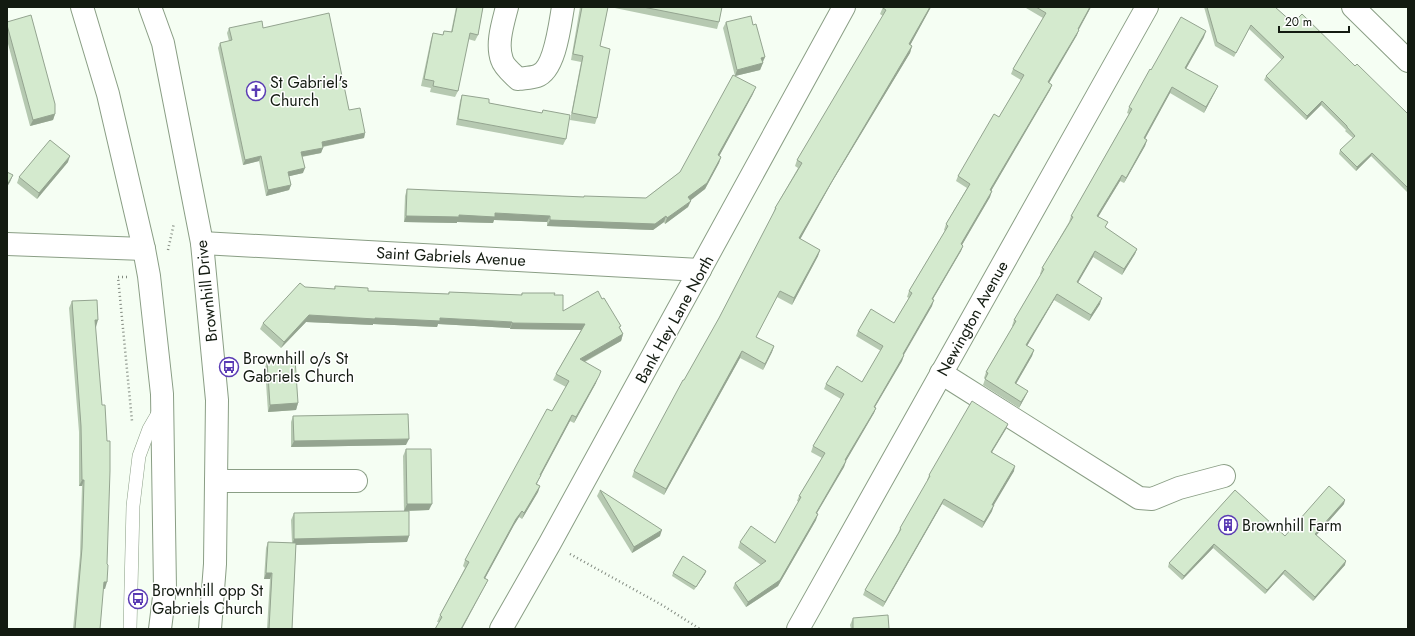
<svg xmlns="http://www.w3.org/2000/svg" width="1415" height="636" font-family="Jost,sans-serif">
  <rect width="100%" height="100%" fill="#f5fef3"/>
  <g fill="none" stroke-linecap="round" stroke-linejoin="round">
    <defs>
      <path id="service" d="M130,629L133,506L139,456L149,429L160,410"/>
      <g id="minor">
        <path d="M507,7C503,23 496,44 502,60C504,67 513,74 518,79C524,78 531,78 537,76C555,70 560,24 563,7"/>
        <path d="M1353,7L1408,61"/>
        <path d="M202,243L700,270"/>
        <path d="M7,244L144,249"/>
        <path d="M941,373L1139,498L1152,499L1179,488L1224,476"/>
        <path d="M216,481H356"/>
        <path d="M501,629L550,543L844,7"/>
        <path d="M798,629L1147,7"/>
      </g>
      <g id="trunk">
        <path d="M82,7L108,94L144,249L149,276L162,394L165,589L160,629"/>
        <path d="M150,7L163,43L202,243L217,400L215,564L210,629"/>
      </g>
    </defs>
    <use href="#service" stroke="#8a9e85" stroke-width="14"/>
    <use href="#minor" stroke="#8a9e85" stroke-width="24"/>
    <use href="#trunk" stroke="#8a9e85" stroke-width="24"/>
    <g stroke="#828a80" stroke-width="2.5" stroke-dasharray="1 3" stroke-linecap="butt">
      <path d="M168,250L174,223"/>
      <path d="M127,277H118L132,421"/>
      <path d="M570,554L662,605L700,629"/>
    </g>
    <use href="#service" stroke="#fff" stroke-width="13"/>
    <use href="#minor" stroke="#fff" stroke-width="22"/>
    <use href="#trunk" stroke="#fff" stroke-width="22"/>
  </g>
  <g fill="#b6c9b1">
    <path d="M456,7H483L478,35L475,41L468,39L458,91L455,97L430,92L431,88L421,86L431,39L433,33L443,35L444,31L451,32Z"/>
    <path d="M580,7H608L600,46L597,118L595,124L570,120L581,62L571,60Z"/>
    <path d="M610,7H722L719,22L717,29Z"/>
    <path d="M883,7H931L910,45L912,46L910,53L832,182L800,239L820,250L818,256L792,305L777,297L756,337L774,346L772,352L763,370L740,358L664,495L632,477L634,471L719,318L773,214L775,208L798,168L795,166L797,160L883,16L880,14Z"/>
    <path d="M1027,7H1091L1078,30L1077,35L1049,83L1052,85L1050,90L991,191L990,197L962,245L963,246L961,251L933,299L932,306L903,355H904L902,361L875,407L876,408L874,413L846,461L844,467L817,513L816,520L778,586L746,607L733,588L735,583L761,565L738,548L740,542L775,543L799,502L797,501L799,496L822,458L811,452L813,446L841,399L824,389L826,384L862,382L881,351L856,336L858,331L894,323L909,298L907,297L909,291L945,231L944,230L946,224L967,188L956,181L958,176L999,117L1021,80L1011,74L1013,69L1043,18L1026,8Z"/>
    <path d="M1204,7H1275L1293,23L1355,66L1408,114V193L1371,156L1356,171L1339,154L1340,150L1353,138L1345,131L1346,130L1321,105L1306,120L1264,80L1266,76L1282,60L1249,29L1234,57L1215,46Z"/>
    <path d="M7,22L55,114L53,120L30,126L7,40Z"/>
    <path d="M726,22L753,25L765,57L760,70L735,76L723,28Z"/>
    <path d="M229,28H263L349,110L365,133L364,138L323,147L321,153L302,157L303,173L289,176L291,185L289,190L266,196L259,161L243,165L218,48L220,43L229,41L227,33Z"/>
    <path d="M1204,37L1186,69L1215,92L1204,113L1170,93L1145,139L1147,140L1145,146L1124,183L1120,181L1098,217L1106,228L1137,249L1135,254L1122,275L1093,257L1078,282L1100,304L1089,321L1054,300L1027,346L1034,350L1032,356L1016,384L1028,391L1025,397L1019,408L983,385L985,379L984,378L986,372L1013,326H1012L1014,320L1041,274H1040L1042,268L1069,222L1071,216L1129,114L1127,113L1129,107L1151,70Z"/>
    <path d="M753,94L719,156L721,157L719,163L705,189L690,200L688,207L665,224L664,222L653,230L547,226V222L494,220L493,223L457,222V223L404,222L405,196L407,189L584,197L646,198L680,172Z"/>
    <path d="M462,95L489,103L542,113L543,110L566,139L563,145L456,125L460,101Z"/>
    <path d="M68,162L37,199L17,183L19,177Z"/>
    <path d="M335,286L368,291L448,294L449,292L521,295L522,293L554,295L563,311L620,328L623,334L621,341L585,362L596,383L574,423L570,421L541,475L537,484L540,486L538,492L522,519L519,517L514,525L485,578L488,580L485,586L439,622H437L440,615L465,568L463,566L465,560L566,387L553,380L556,374L581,330L510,329V328L438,324L437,327L373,324V325L306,322L281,348L260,329L263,323L334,289Z"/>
    <path d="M72,301L96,327H95L105,589L103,588L100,629H73L80,555L82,486H79V432L69,308Z"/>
    <path d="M267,361L298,403L296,410L268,412L265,368Z"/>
    <path d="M293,416L406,445L291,447V422Z"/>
    <path d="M1008,424L1006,429L992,452L1014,471L993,505L992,511L982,528L942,504L883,607L863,595L865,590L898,533L900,528L928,481L927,480L929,475Z"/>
    <path d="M406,449L429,510L404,511L403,456Z"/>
    <path d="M600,490L660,536L632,553L597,496Z"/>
    <path d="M1235,490L1285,536L1344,504L1316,535L1345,565L1313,601L1283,574L1265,594L1213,548L1182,580L1168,567L1169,563Z"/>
    <path d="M294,513L409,536L407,542L296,545L292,629H267L270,579H264L266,548L268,542L292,543L291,520Z"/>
    <path d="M706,571L705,574L694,590L672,576L673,573Z"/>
    <path d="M853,618L889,629H851L850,625Z"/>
  </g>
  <g fill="#94a490">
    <path d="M930,7H931L907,51L909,44Z"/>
    <path d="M1090,7H1091L1076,35L1078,29Z"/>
    <path d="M1079,30L1077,35L1046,88L1048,82Z"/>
    <path d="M1206,31L1204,37L1183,74L1185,68Z"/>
    <path d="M912,46L910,53L832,182L797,245L799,238L835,176Z"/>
    <path d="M765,57L762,63L761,58Z"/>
    <path d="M763,63L760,70L735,76L737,70Z"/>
    <path d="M1052,85L1050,90L988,196L990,190Z"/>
    <path d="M1218,86L1215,92L1204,113L1206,107Z"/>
    <path d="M756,87L753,94L716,162L718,155Z"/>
    <path d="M1172,87L1170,93L1142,144L1144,138Z"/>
    <path d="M1322,101L1321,105L1306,120L1307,116Z"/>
    <path d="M55,114L53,120L30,126L33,120Z"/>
    <path d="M365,133L364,138L320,147L322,142Z"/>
    <path d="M1147,140L1145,146L1124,183L1126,178Z"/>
    <path d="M323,148L321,153L299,157L301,152Z"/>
    <path d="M1372,153L1371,156L1356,171L1357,167Z"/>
    <path d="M70,156L68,162L37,199L39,193Z"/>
    <path d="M261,156L259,161L243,165L245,160Z"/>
    <path d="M721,157L719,163L705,189L686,204L688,197Z"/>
    <path d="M305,168L303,173L286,177L288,172Z"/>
    <path d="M13,175L10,182L7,187V185Z"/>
    <path d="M1122,175L1120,181L1095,222L1097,216Z"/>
    <path d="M291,185L289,190L266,196L268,190Z"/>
    <path d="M992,191L990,197L959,250L961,244Z"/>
    <path d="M691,201L688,207L665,224L667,218Z"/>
    <path d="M495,213L550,216L547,222L494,220L493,223L457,222V223L404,222L406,216L459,215Z"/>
    <path d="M666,216L664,222L653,230L547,226L550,220Z"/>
    <path d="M963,246L961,251L930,304L932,299Z"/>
    <path d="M1137,249L1135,254L1122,275L1124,269Z"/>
    <path d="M820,250L818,256L792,305L794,298Z"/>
    <path d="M1095,251L1093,257L1075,288L1077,282Z"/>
    <path d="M1057,294L1054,300L1024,351L1026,345Z"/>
    <path d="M1102,298L1100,304L1089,321L1091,315Z"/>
    <path d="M934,300L932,306L901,360L903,354Z"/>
    <path d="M309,315L375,318H440L512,322L510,328L438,324L437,327L373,324V325L306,322L281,348L284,342Z"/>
    <path d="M95,320H98L96,327H93Z"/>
    <path d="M512,323L585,324L582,330L510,329Z"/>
    <path d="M623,334L621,341L578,365L580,359Z"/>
    <path d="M774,346L772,352L763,370L765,364Z"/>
    <path d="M1034,350L1032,356L1013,389L1015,383Z"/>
    <path d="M742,351L740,358L664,495L666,489Z"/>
    <path d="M904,355L902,361L872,412L874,407Z"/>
    <path d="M599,376L596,383L574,423L576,417Z"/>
    <path d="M1028,391L1025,397L1019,408L1021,402Z"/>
    <path d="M298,403L296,410L268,412L270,405Z"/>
    <path d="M876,408L874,413L843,466L845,460Z"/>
    <path d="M572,415L570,421L538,481L540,475Z"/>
    <path d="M1008,424L1006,429L989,457L991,452Z"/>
    <path d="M409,439L406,445L291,447L294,441Z"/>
    <path d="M846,461L844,467L814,518L816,513Z"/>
    <path d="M1015,466L1014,471L991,510L992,505Z"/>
    <path d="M82,480H84L82,486H79Z"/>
    <path d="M540,486L538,492L522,519L524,513Z"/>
    <path d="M944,499L942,504L883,607L885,602Z"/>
    <path d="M1345,500L1344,504L1314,538L1315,534Z"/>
    <path d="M407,504H432L429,510L404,511Z"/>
    <path d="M994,505L992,511L982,528L984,522Z"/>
    <path d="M522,511L519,517L514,525L482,584L484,578L516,519Z"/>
    <path d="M818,514L816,520L778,586L746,607L748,602Z"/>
    <path d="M662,530L660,536L632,553L634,547Z"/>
    <path d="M409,536L407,542L292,545L294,539Z"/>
    <path d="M1214,544L1213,548L1182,580L1184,576Z"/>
    <path d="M1346,561L1345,565L1313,601L1315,597Z"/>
    <path d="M1285,570L1283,574L1265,594L1267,590Z"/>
    <path d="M706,571L705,574L694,590L696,587Z"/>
    <path d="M266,573H272L270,579H264Z"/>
    <path d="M488,580L485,586L462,629H461Z"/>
    <path d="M104,582H107L105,589L102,588Z"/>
  </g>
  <g fill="#d4eace" stroke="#94a490">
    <path d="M457,7H483L478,35L470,33L458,91L433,86L434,81L424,79L433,33L443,35L444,31L452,32Z"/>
    <path d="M582,7H608L600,46L610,49L597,118L572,113L583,56L573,54Z"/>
    <path d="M643,7H722L719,22Z"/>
    <path d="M883,7H930L909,44L912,46L835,176L799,238L820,250L794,298L780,291L756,337L774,346L765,364L742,351L666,489L634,471L683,380H684L719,318L776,208H775L802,163L797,160L886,10L883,8Z"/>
    <path d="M1036,7H1090L1078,29L1079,30L1048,82L1052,85L990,190L992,191L961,244L963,246L932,299L934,300L903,354L904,355L874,407L876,408L845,460L846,461L816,513L818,514L780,580L748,602L735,583L766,561L740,542L751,526L775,543L801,497L799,496L825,453L813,446L844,394L826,384L837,366L862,382L883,346L858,331L871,309L894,323L912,293L909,291L948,226L946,224L970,184L958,176L994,114L999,117L1024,75L1013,69L1046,13Z"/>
    <path d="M1207,7H1275L1293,23L1302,14L1355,66L1357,64L1408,114V188L1372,153L1357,167L1340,150L1355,136L1347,127V126L1322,101L1307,116L1266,76L1284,57L1251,25L1236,53L1217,42Z"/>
    <path d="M329,13L349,110L360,108L365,133L322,142L323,148L301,152L305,168L288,172L291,185L268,190L261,156L245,160L220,43L232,40L229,28L262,21L263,28Z"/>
    <path d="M31,15L55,104V114L33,120L7,25V22Z"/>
    <path d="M751,16L753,25L756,24L765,57L761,58L763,63L737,70L726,22Z"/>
    <path d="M1181,17L1206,31L1185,68L1218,86L1206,107L1172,87L1144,138L1147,140L1126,178L1122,175L1097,216L1108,222L1105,227L1137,249L1124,269L1095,251L1077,282L1102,298L1091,315L1057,294L1026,345L1034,350L1015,383L1028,391L1021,402L985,379L988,373L986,372L1016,321L1014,320L1044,269L1042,268L1073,217L1071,216L1132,109L1129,107L1150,69L1151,70Z"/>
    <path d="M733,75L756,87L718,155L721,157L707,183L688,197L691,201L667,218L666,216L655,224L550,220V216L495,213V217L459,215V217L406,216L407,189L584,197V196L646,198L680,172Z"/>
    <path d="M462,95L489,99V103L542,113L543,110L570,115L566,139L458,119Z"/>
    <path d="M50,140L70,156L39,193L19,177Z"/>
    <path d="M7,172L13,175L7,185Z"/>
    <path d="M300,283L305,287L335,289V286L368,288V291L449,294V292L522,295V293H555L554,295H563V311L598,291L602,299L604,298L621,326L619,327L623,334L580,359L601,371L599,376L576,417L572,415L540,475H541L536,484L540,486L524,513L522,511L516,519L484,578L488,580L461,629H435L442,617L440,615L469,562L465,560L494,506L547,409L552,411L569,381L556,374L585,324L512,323V322L440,318V321L375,318V319L309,315L284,342L263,323Z"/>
    <path d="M97,300L98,320H95L102,405H105L107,441H110V471L107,564L108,565L107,582H104L100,629H75L82,548L84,480H82L81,426L72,301Z"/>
    <path d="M295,359L298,403L270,405L267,361Z"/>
    <path d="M972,401L1008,424L991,452L1015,466L992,505H994L984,522L944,499L885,602L865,590L901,529L900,528L930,476L929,475Z"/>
    <path d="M408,414L409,439L294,441L293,416Z"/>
    <path d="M406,449H431L432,504H407Z"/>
    <path d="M1329,486L1345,500L1315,534L1346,561L1315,597L1285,570L1267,590L1214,544L1184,576L1169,563L1235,490L1285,536Z"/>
    <path d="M600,490L662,530L634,547Z"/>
    <path d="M409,511V536L294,539V513Z"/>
    <path d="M268,542L296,543L292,629H269L272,573H266Z"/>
    <path d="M683,556L706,571L696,587L673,573Z"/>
    <path d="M888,615L889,629H853V618Z"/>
  </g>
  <defs>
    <symbol id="church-ring" viewBox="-11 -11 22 22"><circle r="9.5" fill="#fff" stroke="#5a3bb4" stroke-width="1.5"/><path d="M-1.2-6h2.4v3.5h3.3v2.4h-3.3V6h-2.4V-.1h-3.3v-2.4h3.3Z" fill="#5a3bb4"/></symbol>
    <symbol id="bus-ring" viewBox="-11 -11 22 22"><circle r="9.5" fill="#fff" stroke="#5a3bb4" stroke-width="1.5"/><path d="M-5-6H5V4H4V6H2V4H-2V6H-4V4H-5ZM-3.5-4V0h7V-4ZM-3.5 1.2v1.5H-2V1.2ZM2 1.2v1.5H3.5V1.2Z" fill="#5a3bb4"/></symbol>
    <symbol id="building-ring" viewBox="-11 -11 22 22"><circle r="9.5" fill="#fff" stroke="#5a3bb4" stroke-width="1.5"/><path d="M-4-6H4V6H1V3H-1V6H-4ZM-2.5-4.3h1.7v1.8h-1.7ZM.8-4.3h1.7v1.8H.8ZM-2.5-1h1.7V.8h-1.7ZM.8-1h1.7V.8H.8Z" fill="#5a3bb4"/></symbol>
  </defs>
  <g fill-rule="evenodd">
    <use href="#church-ring" x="245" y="80" width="22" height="22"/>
    <use href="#bus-ring" x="218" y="356" width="22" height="22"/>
    <use href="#building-ring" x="1217" y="514" width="22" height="22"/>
    <use href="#bus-ring" x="127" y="588" width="22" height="22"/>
  </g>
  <g text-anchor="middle" stroke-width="3" stroke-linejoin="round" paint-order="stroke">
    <g font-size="16" fill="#131b11" stroke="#fff" text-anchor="start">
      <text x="270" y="88">St Gabriel's<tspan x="270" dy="18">Church</tspan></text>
      <text x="243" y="364">Brownhill o/s St<tspan x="243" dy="18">Gabriels Church</tspan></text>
      <text x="1242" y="531">Brownhill Farm</text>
      <text x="152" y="596">Brownhill opp St<tspan x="152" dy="18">Gabriels Church</tspan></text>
    </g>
    <g font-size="16" fill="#131b11" stroke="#fff">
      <text transform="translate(451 256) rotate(3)" y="6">Saint Gabriels Avenue</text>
      <text transform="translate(206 291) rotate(-96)" y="6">Brownhill Drive</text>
      <text transform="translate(972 318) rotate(-61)" y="6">Newington Avenue</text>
      <text transform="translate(674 319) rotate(-61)" y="6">Bank Hey Lane North</text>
    </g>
  </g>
  <rect width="1415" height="636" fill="none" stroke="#131b11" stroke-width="16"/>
  <path d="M1279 26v6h70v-6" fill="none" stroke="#131b11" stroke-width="2"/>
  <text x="1285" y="26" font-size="12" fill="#131b11" stroke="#ffffff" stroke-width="3" paint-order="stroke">20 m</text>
</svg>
